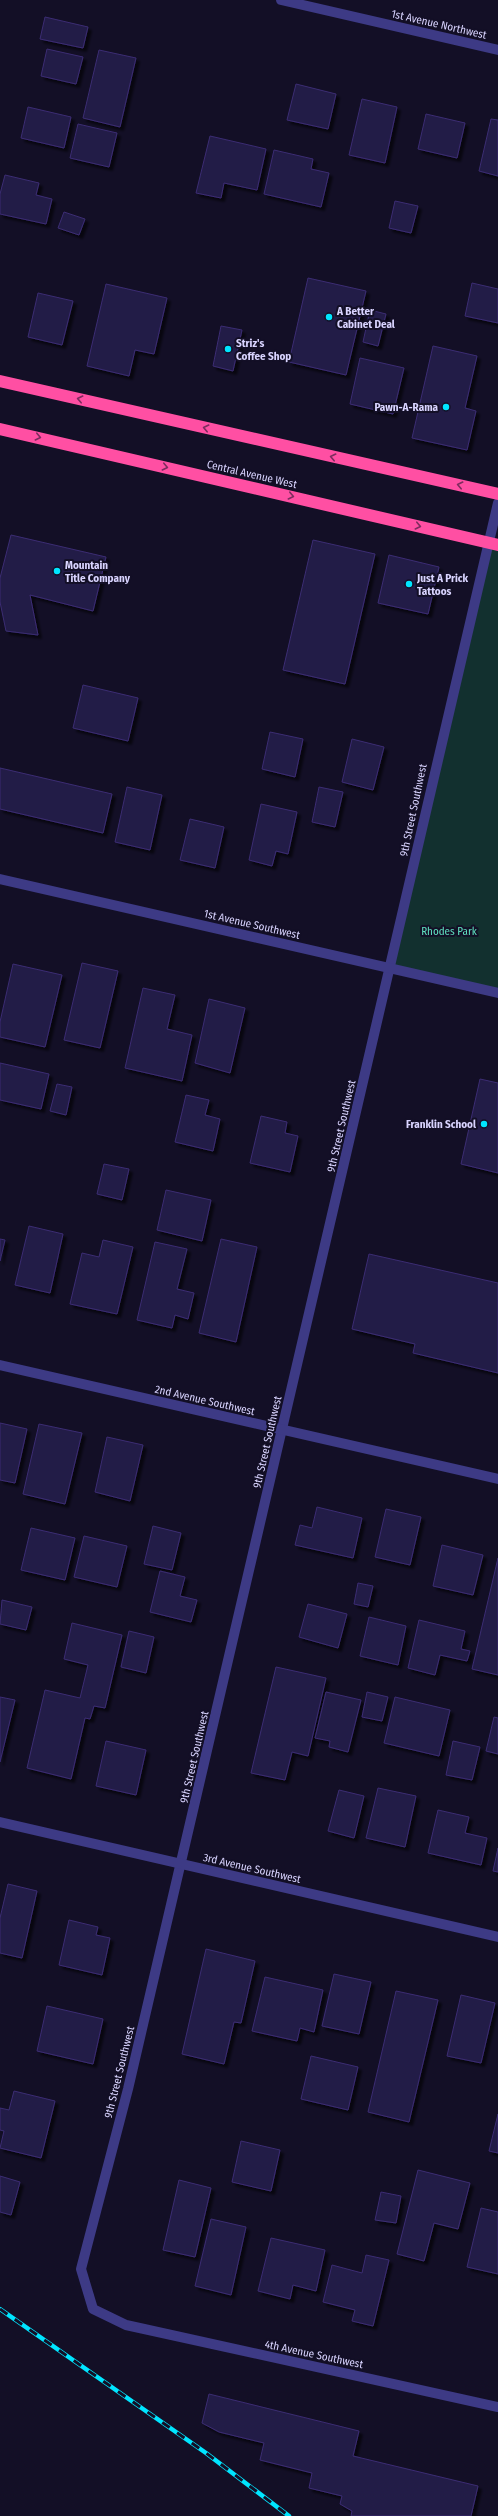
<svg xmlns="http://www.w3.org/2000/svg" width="498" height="2516" font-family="'Fira Sans Condensed',sans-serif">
  <defs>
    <filter id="shadow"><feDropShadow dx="3.5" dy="3.5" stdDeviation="1" flood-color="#0009"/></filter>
  </defs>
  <rect width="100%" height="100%" fill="#130f26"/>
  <path fill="#12302f" d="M487,542L498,545V993L391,968Z"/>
  <g fill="#241b47" stroke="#3b2d73" filter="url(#shadow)">
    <path d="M45,17L88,27L83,48L40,39Z"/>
    <path d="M47,49L83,57L76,84L41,76Z"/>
    <path d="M99,50L136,58L120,127L83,118Z"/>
    <path d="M296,84L336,94L328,129L287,120Z"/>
    <path d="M362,99L397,107L385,163L349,155Z"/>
    <path d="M28,107L71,117L64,148L21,138Z"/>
    <path d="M426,114L465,123L457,158L418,149Z"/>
    <path d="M491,119L498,120V176L479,171Z"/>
    <path d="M78,124L117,133L109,167L70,158Z"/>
    <path d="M210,136L266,149L257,190L224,183L221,198L196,193Z"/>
    <path d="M274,150L313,159L311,169L329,173L321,207L264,194Z"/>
    <path d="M5,175L39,183L36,195L52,199L46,224L0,214V194Z"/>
    <path d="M395,201L418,206L411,233L389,228Z"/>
    <path d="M64,212L85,219L79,235L58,228Z"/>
    <path d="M308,278L366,291L346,375L289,362Z"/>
    <path d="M472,283L498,289V323L465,316Z"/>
    <path d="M106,284L167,298L154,354L135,350L129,376L87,366Z"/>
    <path d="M38,293L73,301L62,345L28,337Z"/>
    <path d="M370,310L386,314L378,346L363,342Z"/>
    <path d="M221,326L242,330L233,371L213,366Z"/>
    <path d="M433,346L477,356L465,408L476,411L467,450L412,438Z"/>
    <path d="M360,358L404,368L393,414L350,404Z"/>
    <path d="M11,535L106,557L93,611L30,595L38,635L6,631L0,602V578Z"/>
    <path d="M313,540L375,554L345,684L283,670Z"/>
    <path d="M389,555L439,567L428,614L378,603Z"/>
    <path d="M83,685L138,698L128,741L73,728Z"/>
    <path d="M270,732L303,739L295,777L262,769Z"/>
    <path d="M352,739L384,747L373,790L342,782Z"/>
    <path d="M0,768L112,794L103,833L0,809Z"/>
    <path d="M127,787L162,795L150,850L115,842Z"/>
    <path d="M319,787L343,792L335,827L312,822Z"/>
    <path d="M261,804L297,812L288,854L276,851L272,866L249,860Z"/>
    <path d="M190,819L224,827L215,868L180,860Z"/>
    <path d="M82,963L118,971L100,1048L64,1040Z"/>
    <path d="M13,964L62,975L45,1047L0,1037V1022Z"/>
    <path d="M143,988L175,995L167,1029L192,1035L182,1081L125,1068Z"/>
    <path d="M209,999L245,1008L230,1073L195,1063Z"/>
    <path d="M0,1063L49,1074L41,1109L0,1100Z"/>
    <path d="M480,1079L498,1083V1173L461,1164Z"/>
    <path d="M57,1084L72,1087L66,1115L50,1111Z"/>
    <path d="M186,1095L209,1100L205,1115L220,1119L213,1151L175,1142Z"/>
    <path d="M261,1116L287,1122L285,1133L298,1136L290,1172L250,1163Z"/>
    <path d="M104,1164L129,1169L122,1200L97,1194Z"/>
    <path d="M166,1190L211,1200L202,1241L157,1230Z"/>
    <path d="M29,1226L63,1234L50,1293L15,1285Z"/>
    <path d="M0,1239L5,1240L0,1261Z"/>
    <path d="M221,1239L257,1247L236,1342L199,1333Z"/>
    <path d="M103,1240L133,1247L117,1314L70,1304L82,1253L99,1257Z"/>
    <path d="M155,1242L187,1249L177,1289L194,1293L188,1319L175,1315L172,1328L137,1320Z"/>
    <path d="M369,1254L498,1283V1373L413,1353L415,1344L352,1329Z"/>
    <path d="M0,1423L27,1429L15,1483L0,1480Z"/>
    <path d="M39,1424L82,1433L65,1504L23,1494Z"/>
    <path d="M107,1437L143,1445L130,1501L95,1492Z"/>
    <path d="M317,1507L362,1518L353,1558L295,1545L300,1525L312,1528Z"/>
    <path d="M386,1509L421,1517L410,1565L375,1557Z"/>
    <path d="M153,1526L181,1533L172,1570L144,1564Z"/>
    <path d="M31,1528L75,1538L65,1580L21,1570Z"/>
    <path d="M84,1536L127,1546L117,1587L74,1577Z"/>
    <path d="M442,1545L483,1555L473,1595L433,1586Z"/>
    <path d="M498,1558V1675L472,1669Z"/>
    <path d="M160,1571L185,1577L180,1596L197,1600L191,1622L150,1612Z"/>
    <path d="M358,1583L373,1586L368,1607L354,1604Z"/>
    <path d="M2,1600L32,1607L26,1630L0,1624Z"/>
    <path d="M308,1604L347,1614L338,1648L299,1637Z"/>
    <path d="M369,1617L406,1626L398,1665L360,1656Z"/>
    <path d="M419,1620L465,1631L461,1649L470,1651L467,1661L440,1655L435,1675L408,1668Z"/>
    <path d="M72,1623L122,1635L105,1708L94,1706L90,1719L85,1718L71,1779L27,1768L45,1690L80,1698L88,1665L64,1659Z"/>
    <path d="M129,1631L154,1637L146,1673L121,1667Z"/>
    <path d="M276,1667L326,1678L308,1756L292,1752L285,1780L251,1773Z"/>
    <path d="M326,1692L361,1700L348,1752L329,1747L330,1741L315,1738Z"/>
    <path d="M367,1692L388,1697L382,1721L362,1717Z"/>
    <path d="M0,1697L15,1700L0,1762Z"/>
    <path d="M395,1697L450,1710L439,1756L384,1743Z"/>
    <path d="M494,1717L498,1718V1754L486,1751Z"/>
    <path d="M106,1741L146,1750L136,1795L96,1786Z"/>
    <path d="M453,1741L480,1747L472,1780L446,1775Z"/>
    <path d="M378,1788L416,1796L405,1847L366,1838Z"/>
    <path d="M339,1790L364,1796L354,1838L328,1831Z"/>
    <path d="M438,1810L469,1817L465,1833L487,1838L481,1865L428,1853Z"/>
    <path d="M498,1848V1872L493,1871Z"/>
    <path d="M8,1884L37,1891L22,1958L0,1953V1918Z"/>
    <path d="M69,1920L98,1927L96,1935L110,1938L102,1975L59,1965Z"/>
    <path d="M206,1949L255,1961L241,2023L234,2022L224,2064L182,2054Z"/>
    <path d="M334,1974L371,1982L359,2034L322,2026Z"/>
    <path d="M265,1977L323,1990L314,2032L300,2028L297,2041L252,2031Z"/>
    <path d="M396,1991L438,2000L409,2122L368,2112Z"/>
    <path d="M461,1995L495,2003L481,2063L447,2056Z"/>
    <path d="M47,2006L103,2019L93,2064L37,2051Z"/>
    <path d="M311,2056L358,2067L348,2110L301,2099Z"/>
    <path d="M14,2091L55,2101L41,2158L0,2148L4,2131L0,2130V2108L9,2110Z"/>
    <path d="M498,2114V2153L489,2151Z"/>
    <path d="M241,2141L280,2150L271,2191L232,2182Z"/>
    <path d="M418,2170L470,2183L458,2229L434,2223L424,2261L397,2254Z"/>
    <path d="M0,2176L20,2182L11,2215L0,2212Z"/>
    <path d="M179,2180L211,2188L195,2257L163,2250Z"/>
    <path d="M381,2192L401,2196L396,2223L375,2220Z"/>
    <path d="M481,2208L498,2212V2274L467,2267Z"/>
    <path d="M211,2219L246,2227L231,2295L195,2286Z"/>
    <path d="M271,2238L325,2250L316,2291L293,2285L290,2299L258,2291Z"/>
    <path d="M366,2255L389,2260L373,2326L352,2321L355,2310L323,2302L332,2265L362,2273Z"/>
    <path d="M209,2394L359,2431L353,2456L478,2486L471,2516H351L352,2511L340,2504L342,2496L309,2488L312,2473L260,2460L264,2443L219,2432L202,2423Z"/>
  </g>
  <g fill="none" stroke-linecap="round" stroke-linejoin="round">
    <g stroke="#3d3a85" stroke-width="10">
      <path d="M281,0L498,50"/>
      <path d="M498,503L128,2089L81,2269L93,2309L126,2325L498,2407"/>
      <path d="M0,879L498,993"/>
      <path d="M0,1365L498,1479"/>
      <path d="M0,1822L498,1937"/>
    </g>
    <g stroke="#ff4fa3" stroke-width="12">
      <path d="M0,381L498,494"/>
      <path d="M0,429L498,545"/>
    </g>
    <defs>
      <path id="rail" d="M0,2309L206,2453L289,2516"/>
    </defs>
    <use href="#rail" stroke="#00e5ff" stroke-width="4.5"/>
    <use href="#rail" stroke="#130f26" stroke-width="3" stroke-dasharray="9" stroke-linecap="butt"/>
  </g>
  <defs><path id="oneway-chevron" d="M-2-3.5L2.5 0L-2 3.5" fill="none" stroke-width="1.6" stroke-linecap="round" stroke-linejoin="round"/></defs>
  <g stroke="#7d2c5e">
    <use href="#oneway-chevron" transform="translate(80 399) rotate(-167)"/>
    <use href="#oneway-chevron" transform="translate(206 428) rotate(-167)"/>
    <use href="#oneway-chevron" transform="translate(38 437) rotate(13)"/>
    <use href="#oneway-chevron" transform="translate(333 457) rotate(-167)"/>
    <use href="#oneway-chevron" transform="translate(165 467) rotate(13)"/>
    <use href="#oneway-chevron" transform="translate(460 485) rotate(-167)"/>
    <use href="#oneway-chevron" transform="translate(291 496) rotate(13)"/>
    <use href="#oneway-chevron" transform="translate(418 526) rotate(13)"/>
  </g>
  <g fill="#00e5ff" stroke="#130f26" stroke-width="1.5">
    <circle cx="329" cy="317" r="4"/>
    <circle cx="228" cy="349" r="4"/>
    <circle cx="446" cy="407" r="4"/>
    <circle cx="57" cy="571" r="4"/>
    <circle cx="409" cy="584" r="4"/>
    <circle cx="484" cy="1124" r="4"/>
  </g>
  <g text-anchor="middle" stroke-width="4" stroke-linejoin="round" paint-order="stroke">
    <g font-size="11" fill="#d9d4ff" stroke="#130f26">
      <text transform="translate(439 24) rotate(13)" y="4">1st Avenue Northwest</text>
      <text transform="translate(252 474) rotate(13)" y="4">Central Avenue West</text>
      <text transform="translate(413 810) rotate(-78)" y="4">9th Street Southwest</text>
      <text transform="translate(252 924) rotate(13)" y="4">1st Avenue Southwest</text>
      <text transform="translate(341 1126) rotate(-77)" y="4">9th Street Southwest</text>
      <text transform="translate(205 1400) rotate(13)" y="4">2nd Avenue Southwest</text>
      <text transform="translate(267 1442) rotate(-77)" y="4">9th Street Southwest</text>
      <text transform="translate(194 1757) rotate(-77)" y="4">9th Street Southwest</text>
      <text transform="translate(252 1868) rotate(13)" y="4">3rd Avenue Southwest</text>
      <text transform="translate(119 2072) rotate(-76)" y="4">9th Street Southwest</text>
      <text transform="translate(314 2354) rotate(12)" y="4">4th Avenue Southwest</text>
    </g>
    <g font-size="11" font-weight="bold" fill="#d9d4ff" stroke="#130f26" text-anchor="start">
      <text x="337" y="315">A Better<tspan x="337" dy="13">Cabinet Deal</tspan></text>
      <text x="236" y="347">Striz's<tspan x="236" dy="13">Coffee Shop</tspan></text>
      <text x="438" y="411" text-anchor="end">Pawn-A-Rama</text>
      <text x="65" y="569">Mountain<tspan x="65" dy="13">Title Company</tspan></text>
      <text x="417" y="582">Just A Prick<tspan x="417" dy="13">Tattoos</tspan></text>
      <text x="476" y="1128" text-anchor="end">Franklin School</text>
    </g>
    <g font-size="11" fill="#5fe0c0" stroke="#130f26">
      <text x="449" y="935">Rhodes Park</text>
    </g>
  </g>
</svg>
